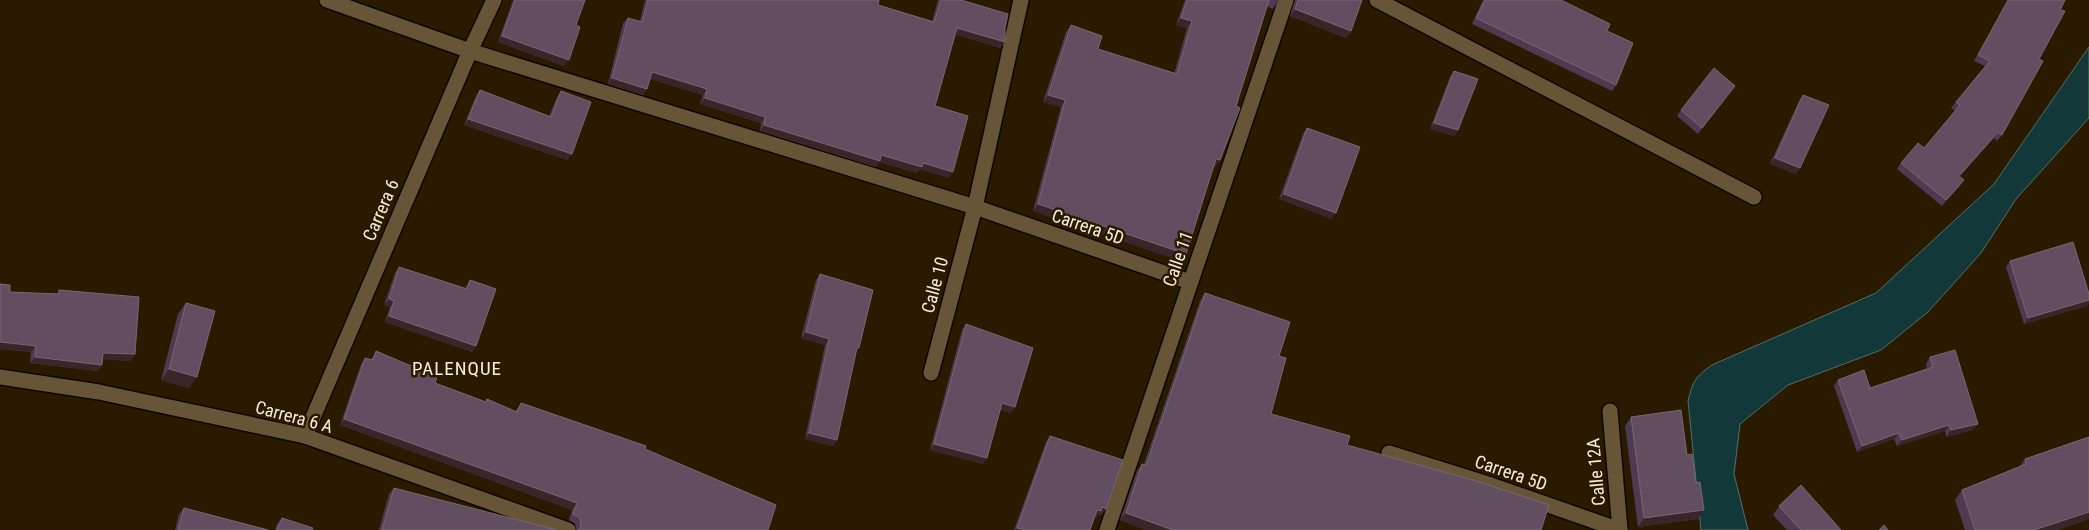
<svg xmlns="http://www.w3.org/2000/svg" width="2089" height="530" font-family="'Roboto Condensed',sans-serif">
  <rect width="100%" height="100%" fill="#291a00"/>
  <path fill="#123839" stroke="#576e6a" d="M2089,47V118L2016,199L1981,253L1928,312L1881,350L1788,385L1740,424L1734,474L1748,530H1701L1688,401C1693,381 1695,377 1712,365L1876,293L1994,184Z"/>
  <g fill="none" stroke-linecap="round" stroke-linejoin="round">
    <defs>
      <g id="minor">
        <path d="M327,0L470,51L975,207L1190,282"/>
        <path d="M1377,0L1754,197"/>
        <path d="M931,373L975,207L1021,0"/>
        <path d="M0,377L99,392L305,436L568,530"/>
        <path d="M1610,411L1620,530"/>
        <path d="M305,436L470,51L494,0"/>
        <path d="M1389,453L1491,485L1620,530"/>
        <path d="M1107,530L1286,0"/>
      </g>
    </defs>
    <use href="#minor" stroke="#110500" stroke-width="18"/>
    <use href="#minor" stroke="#675538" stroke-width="15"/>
  </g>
  <g fill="#4f3b51">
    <path d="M513,0H585L576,25L564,66L498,42Z"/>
    <path d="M645,0H879L878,5L932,22L938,0H961L1005,28V42L1000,48L955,34L935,106L949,178L920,169L917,173L879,162L876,167L760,131L761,123L700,104L703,95L650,79L647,89L643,95L608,84L623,23L628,18L640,21Z"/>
    <path d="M1185,0H1279L1273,9L1267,6L1220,160L1215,167L1213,166L1186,254L1181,261L1033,211L1061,107L1043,102L1066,32L1071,25L1098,49L1174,74L1187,28L1176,25Z"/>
    <path d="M1295,0H1362L1351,31L1346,38L1290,16Z"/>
    <path d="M1483,0H1561L1607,31L1616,85L1612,91L1472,24Z"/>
    <path d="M2008,0H2065L2039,59L2002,135L1997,141L1994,138L1960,176V186L1942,206L1897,169L1901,163L1924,148L1956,111L1951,108L1985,66L1974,61Z"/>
    <path d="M1454,71L1458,130L1454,136L1430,129L1450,77Z"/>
    <path d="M480,90L549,116L557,97L561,91L572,154L567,160L464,125L476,96Z"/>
    <path d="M1730,92L1698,134L1677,116L1681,110Z"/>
    <path d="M1803,95L1796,174L1770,164L1799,101Z"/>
    <path d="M1307,128L1332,219L1279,199L1303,134Z"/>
    <path d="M2010,261L2087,306L2024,324L2006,267Z"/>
    <path d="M399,267L465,288L470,280L476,346L472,352L385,322L390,307L384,305L395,273Z"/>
    <path d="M820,274L856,351L837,440L833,446L805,439L825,345L801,338L816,280Z"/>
    <path d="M0,284L10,292L57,294L59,290L135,354L130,361L102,359V365L98,371L30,363L31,352L0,349Z"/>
    <path d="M1205,293L1279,356L1271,414L1347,445L1541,530H1146L1120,520L1137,471L1142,464H1144L1200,301Z"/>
    <path d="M186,303L189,388L161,380L178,314Z"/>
    <path d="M966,324L1011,413L1000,410L983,464L930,450L962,330Z"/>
    <path d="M376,351L435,383L485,402L487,399L515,412L521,403L645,449L768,530H576L575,524L569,520L572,510L340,425L361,364L365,358L371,360Z"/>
    <path d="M1930,357L1973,430L1946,437L1945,431L1897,446L1894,439L1857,452L1834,386L1838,380L1870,388L1927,369L1926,364Z"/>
    <path d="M1631,417L1687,455L1696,483L1698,519L1638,527L1625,426Z"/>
    <path d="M1050,436L1102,515L1099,514L1097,517H1095L1090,530H1014L1046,442Z"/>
    <path d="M2089,437V519L2057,530H1965L1955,500L1962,490L2019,467L2025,459Z"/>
    <path d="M394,488L557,530H379L389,494Z"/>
    <path d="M1779,506L1841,530H1787L1773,515Z"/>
    <path d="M184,508L268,530H175L179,514Z"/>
    <path d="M282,518L312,530H275L277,524Z"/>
  </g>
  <g fill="#38262a">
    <path d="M1295,9L1351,31L1346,38L1290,16Z"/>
    <path d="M1181,18L1192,21L1187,28L1176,25Z"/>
    <path d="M957,28L1005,42L1000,48L953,34Z"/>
    <path d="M502,36L569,60L564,66L498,42Z"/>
    <path d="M652,72L707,89L703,95L647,78Z"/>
    <path d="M612,78L647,89L643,95L608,84Z"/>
    <path d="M1048,95L1065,100L1061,107L1043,102Z"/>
    <path d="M705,98L765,117L761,123L700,104Z"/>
    <path d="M468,119L572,154L567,160L464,125Z"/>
    <path d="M1434,123L1458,130L1454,136L1430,129Z"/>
    <path d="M764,125L881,155L923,163L953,172L949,178L920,169L917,173L879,162L876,167L760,131Z"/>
    <path d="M1998,132L1994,138L1955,182L1959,176Z"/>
    <path d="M1775,158L1800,168L1796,174L1770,164Z"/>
    <path d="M1216,159L1220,160L1215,167L1211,165Z"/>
    <path d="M1964,180L1960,186L1942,206L1946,200Z"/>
    <path d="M1284,194L1336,213L1332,219L1279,199Z"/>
    <path d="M1038,204L1186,254L1181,261L1033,211Z"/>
    <path d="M389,299L394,301L390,307L384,305Z"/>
    <path d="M2089,300V303L2087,306L2024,324L2028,318Z"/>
    <path d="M389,316L476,346L472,352L385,322Z"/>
    <path d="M806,332L829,339L825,345L801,338Z"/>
    <path d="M0,342L36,346L31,352L0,349Z"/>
    <path d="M103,353L135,354L130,361L98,359Z"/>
    <path d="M35,357L102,365L98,371L30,363Z"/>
    <path d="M169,369L197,377L189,388L161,380Z"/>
    <path d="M1002,403L1015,407L1011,413L997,409Z"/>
    <path d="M344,419L577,503L572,510L340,425Z"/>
    <path d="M1978,424L1973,430L1946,437L1951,430Z"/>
    <path d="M1949,425L1945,431L1897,446L1902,440Z"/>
    <path d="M809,433L837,440L833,446L805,439Z"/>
    <path d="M1899,433L1894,439L1857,452L1862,446Z"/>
    <path d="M934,444L987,458L983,464L930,450Z"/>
    <path d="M1102,507L1106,509L1102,515L1099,514L1097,517L1093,516L1097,510Z"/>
    <path d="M1704,510L1698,519L1638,527L1644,518Z"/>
    <path d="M2089,512V519L2057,530H2034Z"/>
    <path d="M1126,513L1173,530H1146L1120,520Z"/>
    <path d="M1017,528L1026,530H1015Z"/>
  </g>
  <g fill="#614e60" stroke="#786773">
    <path d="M515,0H585L576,25L580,27L569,60L502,36Z"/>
    <path d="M648,0H879L878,5L934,22L941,0H961L1008,14L1005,28V42L957,28L935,106L968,116L953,172L923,163L922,167L881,155L880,161L764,125L765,117L705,98L707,89L652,72L647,89L612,78L628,18L642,22Z"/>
    <path d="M1187,0H1269L1236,106L1240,108L1220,160L1216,159L1186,254L1038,204L1065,100L1048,95L1071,25L1102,36L1098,49L1177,74L1192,21L1181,18Z"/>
    <path d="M1298,0H1362L1351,31L1295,9Z"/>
    <path d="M1485,0H1561L1610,24L1607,31L1633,43L1616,85L1476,18Z"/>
    <path d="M2008,0H2065L2060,10L2065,11L2039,59L2043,61L2002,135L1998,132L1959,176L1964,180L1946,200L1901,163L1918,143L1924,148L1960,105L1956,102L1990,61L1978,55Z"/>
    <path d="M1714,68L1735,86L1702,128L1681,110Z"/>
    <path d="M1454,71L1478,79L1458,130L1434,123Z"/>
    <path d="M480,90L551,117L561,91L591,102L572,154L468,119Z"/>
    <path d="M1803,95L1829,105L1800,168L1775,158Z"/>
    <path d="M1307,128L1360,147L1336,213L1284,194Z"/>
    <path d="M2073,242L2089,294V300L2028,318L2010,261Z"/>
    <path d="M399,267L467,289L470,280L496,289L476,346L389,316L394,301L389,299Z"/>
    <path d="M820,274L873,290L859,348H857L837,440L809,433L829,339L806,332Z"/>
    <path d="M0,284L10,285V292L59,294V290L139,297L135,354L103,353L102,365L35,357L36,346L0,342Z"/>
    <path d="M1205,293L1290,322L1279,356L1286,358L1271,414L1350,436L1347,445L1473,480L1549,505L1541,530H1173L1126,513L1142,464L1146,465L1148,460Z"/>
    <path d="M186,303L215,311L197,377L169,369Z"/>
    <path d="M966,324L1033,348L1015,407L1002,403L987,458L934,444Z"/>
    <path d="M1955,350L1978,424L1951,430L1949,425L1902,440L1899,433L1862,446L1838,380L1864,370L1870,388L1933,367L1930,357Z"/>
    <path d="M376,351L437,377L435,383L486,402L487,399L517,412L521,403L646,446L645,449L776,505L768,530H578L581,527L580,518L573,514L577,503L344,419L365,358L373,360Z"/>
    <path d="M1681,410L1687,455L1692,454L1696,483L1700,482L1704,510L1644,518L1631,417Z"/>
    <path d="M1050,436L1123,460L1106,509L1102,507L1101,511L1097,510L1090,530H1026L1017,528Z"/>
    <path d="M2089,437V512L2034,530H1975L1962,490L2026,464L2025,459Z"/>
    <path d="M1801,485L1841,530H1801L1779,506Z"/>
    <path d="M394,488L557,530H382Z"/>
    <path d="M184,508L268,530H178Z"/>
    <path d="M282,518L313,528L312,530H277Z"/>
    <path d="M1884,525L1888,530H1879Z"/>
  </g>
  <g text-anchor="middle" stroke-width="5" stroke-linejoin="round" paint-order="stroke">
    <g font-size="18" fill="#f7eddd" stroke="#291a00">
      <text transform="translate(381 210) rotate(-67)" y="6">Carrera 6</text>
      <text transform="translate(1088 227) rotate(19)" y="6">Carrera 5D</text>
      <text transform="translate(1178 259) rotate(-71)" y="6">Calle 11</text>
      <text transform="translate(935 285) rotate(-75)" y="6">Calle 10</text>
      <text transform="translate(294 417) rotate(15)" y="6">Carrera 6 A</text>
      <text transform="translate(1596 472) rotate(-95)" y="6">Calle 12A</text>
      <text transform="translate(1511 473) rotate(19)" y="6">Carrera 5D</text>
    </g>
    <g font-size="19" letter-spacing="1" fill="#f7eddd" stroke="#291a00">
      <text x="457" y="375">PALENQUE</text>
    </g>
  </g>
</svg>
